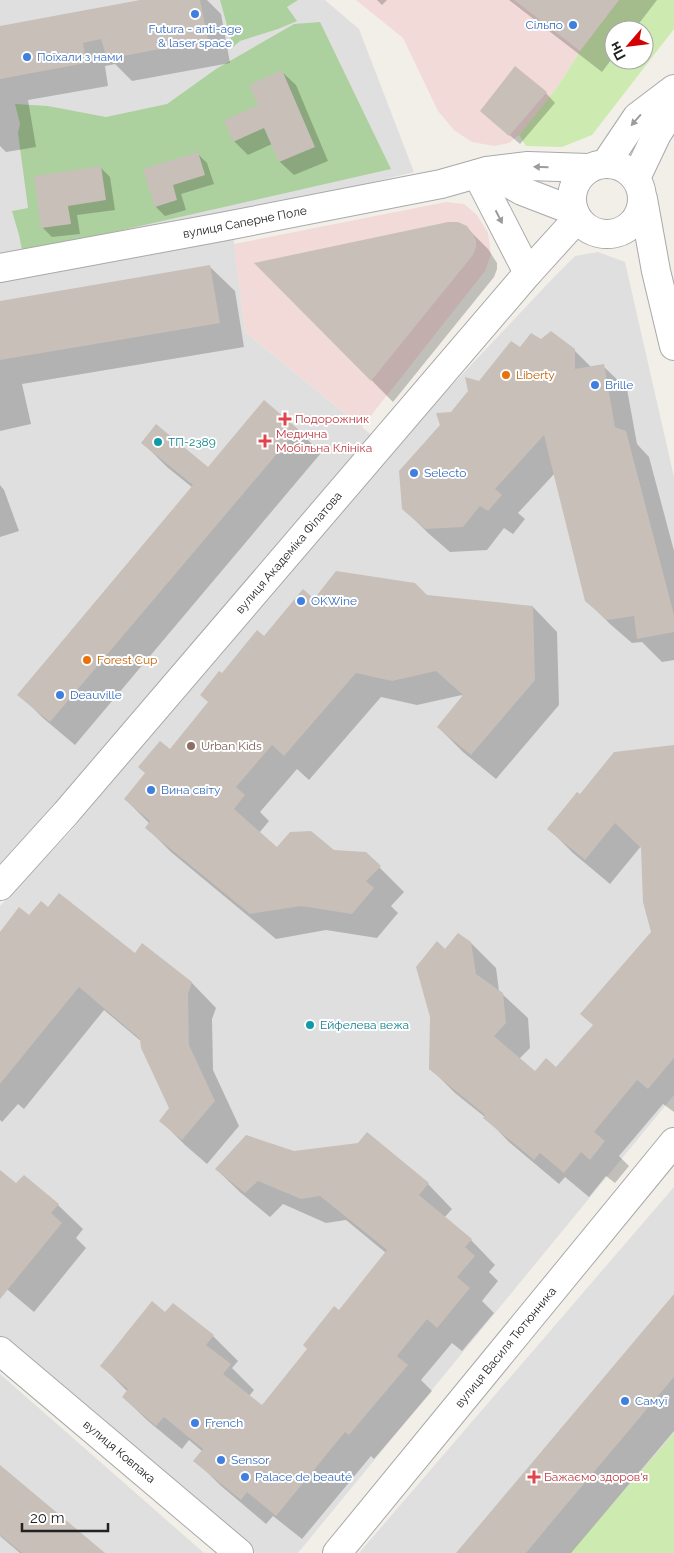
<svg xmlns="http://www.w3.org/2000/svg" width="674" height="1553" font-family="Raleway,sans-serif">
  <rect width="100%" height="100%" fill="#f2efe9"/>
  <g fill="#e0dfdf">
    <path d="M0,0H325L359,29L414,172L231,217L245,332L374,437L86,773L0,867Z"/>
    <path d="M598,252L625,262L674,477V1095L298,1553H255L0,1339V906L71,831L384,457L555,276L575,256Z"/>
    <path d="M674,1187V1553H359Z"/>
    <path d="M0,1374L204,1553H0Z"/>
  </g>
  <g fill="#f2dad9">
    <path d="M356,0H619L580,51L558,86L519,135L509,143L494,146L472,142L454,130L438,111L403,38Z"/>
    <path d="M446,202L464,204L477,215L488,233L491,254L485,271L362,427L245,332L234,244Z"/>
  </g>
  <g fill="#cdebb0" fill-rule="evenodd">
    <path d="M619,0H674V29L592,135L562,147L526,146L519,135L558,86L580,51ZM614,30H644V60H614Z"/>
    <path d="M674,1433V1553H570Z"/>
  </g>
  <g fill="#add19e">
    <path d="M220,0H298L287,7L297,21L278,29L240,41L233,47Z"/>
    <path d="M320,22L391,169L114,232L22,250L19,235L12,211L28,208L18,133L20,124L15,104L48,106L106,117L167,104L216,69L294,24Z"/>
  </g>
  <g fill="#0003">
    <path d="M147,0H207L221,14L230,63L132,81L115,64L105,66L108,86L28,100L36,147L6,152L0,146V27Z"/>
    <path d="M377,0H387L382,5Z"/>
    <path d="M509,0H657L634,30H614V56L602,72Z"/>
    <path d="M282,72L296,85L328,161L294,175L280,162L272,144L248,155L234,141L260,106Z"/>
    <path d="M546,93L555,103L520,144L492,120Z"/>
    <path d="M198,154L207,163L214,184L181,194L186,210L165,216L156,207Z"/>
    <path d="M101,168L110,177L115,210L77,215L80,234L52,237L43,228L35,177Z"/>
    <path d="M466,227L488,249L497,263V269L494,277L393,402L257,264Z"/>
    <path d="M210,267L235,291L244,347L22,384L31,424L0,431V335Z"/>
    <path d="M541,341L574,350L592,368L603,366L627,389L637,444L649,457L674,551V660L662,662L642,642L632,643L610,624L586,600L555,473L518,513L525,519L513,534L504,528L487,550L450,552L428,533L403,508L451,413L479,382L520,349Z"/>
    <path d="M297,429L321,453L75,745L43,718L19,694L193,488L167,467L143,443L208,469Z"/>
    <path d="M0,485L4,490L19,531L0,537Z"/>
    <path d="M427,596L533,607L557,632L559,705L496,779L463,752L438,727L463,697L462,695L417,705L381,697L309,780L297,769L260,812L269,821L259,833L277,849L365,853L404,892L391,906L398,913L377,938L326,930L276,939L171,852L146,827L150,824L125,799L170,751L209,703L222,675L265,638L314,601Z"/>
    <path d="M674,747V1112L663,1104L619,1156L629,1166L615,1183L606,1176L589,1197L565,1177L559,1184L509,1142L485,1117L455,1093L430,1068L445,951L471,943L496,968L499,991L528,1018L530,1048L519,1059L535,1073L557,1068L594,1025L652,933L642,845L610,884L573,853L548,828L580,796Z"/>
    <path d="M48,908L192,983L216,1008L212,1019L213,1070L239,1126L207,1164L185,1145L161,1121L171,1109L142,1042L104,1010L24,1109L18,1104L2,1122L0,1120V934L29,917Z"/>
    <path d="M294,1152L428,1184L452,1209L444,1218L471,1240L495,1265L489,1272L498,1281L482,1301L494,1313L462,1351L452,1343L421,1380L432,1391L374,1459L371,1456L302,1539L273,1516L266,1524L220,1485L195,1460L202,1451L189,1440L182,1449L148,1421L123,1397L128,1392L101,1365L166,1314L173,1304L213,1336L238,1361L232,1368L254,1390L249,1396L262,1407L386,1253L346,1220L326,1223L283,1204L270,1217L241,1193L216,1169Z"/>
    <path d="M0,1171L17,1185L58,1205L83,1229L76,1238L86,1248L34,1312L2,1285L0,1287Z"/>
    <path d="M674,1296V1431L571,1553H457Z"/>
    <path d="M0,1467L103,1553H20L0,1536Z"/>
  </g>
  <g fill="#c7bfb8">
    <path d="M140,0H200L208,40L107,59L101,39L83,43L86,63L0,79V26Z"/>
    <path d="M514,0H619L580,51Z"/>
    <path d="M515,66L547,92L509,136L480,111Z"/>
    <path d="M282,70L315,147L279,162L264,128L233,142L224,120L258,105L249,85Z"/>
    <path d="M198,152L205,175L173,185L177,200L155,207L143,169Z"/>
    <path d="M101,166L106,200L68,206L71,224L41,228L34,176Z"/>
    <path d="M448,222H458L467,226L472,233L476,240V247L473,255L371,381L254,263Z"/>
    <path d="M210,265L220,323L0,360V301Z"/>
    <path d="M551,331L575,349V369L604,364L615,427L626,431L674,615V632L637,639L634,616L607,620L585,601L544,435L495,489L502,495L488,511L480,506L463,527L425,529L402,509L399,471L440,425L436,413L451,412L468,391L465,377L479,381L511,341L520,347L531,333L541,339Z"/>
    <path d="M264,400L298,429L50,722L17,695L193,485L141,443L156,424L208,467Z"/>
    <path d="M336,571L415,583L427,595L533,606L535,680L471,755L437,727L463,695L436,671L392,681L356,673L284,756L272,745L236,787L245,795L234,809L277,847L290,832L311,831L334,850L366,852L381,866L366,881L374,888L352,914L301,906L250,914L145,828L150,821L124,799L145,773L138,767L160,741L170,749L208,702L200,695L219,671L222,673L257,630L264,636L303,589L314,599Z"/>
    <path d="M674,745V1058L648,1089L637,1080L594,1132L605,1141L590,1160L581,1152L564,1173L540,1153L534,1160L483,1118L485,1115L429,1069L430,1017L416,967L437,941L445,949L458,933L471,942L476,974L503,993L506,1023L494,1036L535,1071L546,1058L556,1067L593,1025L580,1014L651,932L643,902L641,848L615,823L585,860L547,829L577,792L580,794L614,752Z"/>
    <path d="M59,893L135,953L142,943L192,982L188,994L189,1045L215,1101L182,1140L159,1121L169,1108L141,1048L140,1039L79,987L0,1084V932L19,907L29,915L41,901L48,907Z"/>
    <path d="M367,1132L429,1183L419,1195L472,1239L465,1247L475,1256L457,1277L470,1288L437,1328L427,1319L397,1356L408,1365L349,1435L345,1432L276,1516L247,1492L241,1500L193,1461L203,1449L164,1417L156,1426L122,1397L128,1389L100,1366L152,1301L165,1312L173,1303L214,1335L206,1345L231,1364L223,1374L262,1405L307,1349L303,1345L334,1306L339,1310L387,1250L320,1196L301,1199L258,1181L245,1193L215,1169L246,1135L294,1151L358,1143Z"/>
    <path d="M0,1170L16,1183L24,1175L59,1204L51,1213L62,1223L0,1299Z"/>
    <path d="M674,1294V1377L555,1518L526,1553H456Z"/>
    <path d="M0,1465L105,1553H22L0,1535Z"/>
  </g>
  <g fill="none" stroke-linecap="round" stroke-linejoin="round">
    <defs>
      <g id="minor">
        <path d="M606,163L637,117L674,89"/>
        <circle cx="607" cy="199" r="35"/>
        <path d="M487,171L522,191L574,211"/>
        <path d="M477,174L528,273"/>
        <path d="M636,178L657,134L674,108"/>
        <path d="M643,199L656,271L674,346"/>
        <path id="s1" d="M0,268L221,227L441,184L487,171L528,166L589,168"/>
        <path id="s2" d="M0,886L66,813L528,273L577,219"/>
        <path id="s3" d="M0,1351L239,1553"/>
        <path id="s4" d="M337,1553L674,1142"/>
      </g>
    </defs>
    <use href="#minor" stroke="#a9a9a9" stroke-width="30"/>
    <use href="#minor" stroke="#fff" stroke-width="28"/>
  </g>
  <defs><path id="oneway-solid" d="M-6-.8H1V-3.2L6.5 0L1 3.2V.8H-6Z" transform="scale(1.25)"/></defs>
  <g fill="#9c9c9c">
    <use href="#oneway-solid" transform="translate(636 120) rotate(131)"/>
    <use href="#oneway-solid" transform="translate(541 167) rotate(-179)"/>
    <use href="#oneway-solid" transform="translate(499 217) rotate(63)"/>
  </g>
  <g fill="#3f7fe0" stroke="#fff" stroke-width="2">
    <circle cx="195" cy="14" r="5"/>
    <circle cx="573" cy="25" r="5"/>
    <circle cx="27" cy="57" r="5"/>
    <circle cx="595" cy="385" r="5"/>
    <circle cx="414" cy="473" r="5"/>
    <circle cx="301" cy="601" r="5"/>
    <circle cx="60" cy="695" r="5"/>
    <circle cx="151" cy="790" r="5"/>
    <circle cx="625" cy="1401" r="5"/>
    <circle cx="195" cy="1423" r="5"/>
    <circle cx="221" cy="1460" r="5"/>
    <circle cx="245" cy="1477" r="5"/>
  </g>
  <g fill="#e8710a" stroke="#fff" stroke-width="2">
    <circle cx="506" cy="375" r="5"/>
    <circle cx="87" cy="660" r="5"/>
  </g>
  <g fill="#e0444e" stroke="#fff" stroke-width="2">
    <path d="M282.5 411.5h5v5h5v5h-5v5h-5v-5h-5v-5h5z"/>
    <path d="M262.5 433.5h5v5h5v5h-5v5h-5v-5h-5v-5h5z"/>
    <path d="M531.5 1469.5h5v5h5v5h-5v5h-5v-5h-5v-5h5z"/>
  </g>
  <g fill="#0f9aa8" stroke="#fff" stroke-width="2">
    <circle cx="158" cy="442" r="5"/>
    <circle cx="310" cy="1025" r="5"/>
  </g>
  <circle fill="#8d6e63" stroke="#fff" stroke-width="2" cx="191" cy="746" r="5"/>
  <g text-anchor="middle" stroke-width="4" stroke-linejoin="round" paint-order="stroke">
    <g font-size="12" fill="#366cbe" stroke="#fff" text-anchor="start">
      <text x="563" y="29" text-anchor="end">Сільпо</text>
      <text x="195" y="33" text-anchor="middle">Futura - anti-age<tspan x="195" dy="14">&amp; laser space</tspan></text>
      <text x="37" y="61">Поїхали з нами</text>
      <text x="605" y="389">Brille</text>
      <text x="424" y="477">Selecto</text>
      <text x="311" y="605">OKWine</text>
      <text x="70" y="699">Deauville</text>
      <text x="161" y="794">Вина світу</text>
      <text x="635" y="1405">Самуї</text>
      <text x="205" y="1427">French</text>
      <text x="231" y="1464">Sensor</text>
      <text x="255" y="1481">Palace de beauté</text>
    </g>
    <g font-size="12" fill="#222" stroke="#fff">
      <text dy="4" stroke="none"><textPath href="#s1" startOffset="249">вулиця Саперне Поле</textPath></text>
      <text dy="4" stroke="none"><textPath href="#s2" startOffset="441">вулиця Академіка Філатова</textPath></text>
      <text dy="4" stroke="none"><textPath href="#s4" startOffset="266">вулиця Василя Тютюнника</textPath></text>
      <text dy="4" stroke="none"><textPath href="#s3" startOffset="156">вулиця Ковпака</textPath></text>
    </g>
    <g font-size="12" fill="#c56008" stroke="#fff" text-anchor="start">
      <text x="516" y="379">Liberty</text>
      <text x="97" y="664">Forest Cup</text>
    </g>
    <g font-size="12" fill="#be3a42" stroke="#fff" text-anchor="start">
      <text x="295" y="423">Подорожник</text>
      <text x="276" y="438">Медична<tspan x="276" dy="14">Мобільна Клініка</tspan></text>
      <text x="544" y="1481">Бажаємо здоров'я</text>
    </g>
    <g font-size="12" fill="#0d838f" stroke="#fff" text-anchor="start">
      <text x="168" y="446">ТП-2389</text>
      <text x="320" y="1029">Ейфелева вежа</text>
    </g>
    <g font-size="12" fill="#785e54" stroke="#fff" text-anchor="start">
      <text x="201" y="750">Urban Kids</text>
    </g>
  </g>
  <g transform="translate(629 45) rotate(242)"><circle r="24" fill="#ffffff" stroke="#a7a7a7"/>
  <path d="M0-4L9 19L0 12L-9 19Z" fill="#d40000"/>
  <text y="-8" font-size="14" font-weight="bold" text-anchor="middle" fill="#222222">Пн</text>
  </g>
  <path d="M22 1523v8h86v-8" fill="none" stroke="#222222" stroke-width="2.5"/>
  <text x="30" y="1523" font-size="15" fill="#222222" stroke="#ffffff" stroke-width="4" paint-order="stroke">20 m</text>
</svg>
